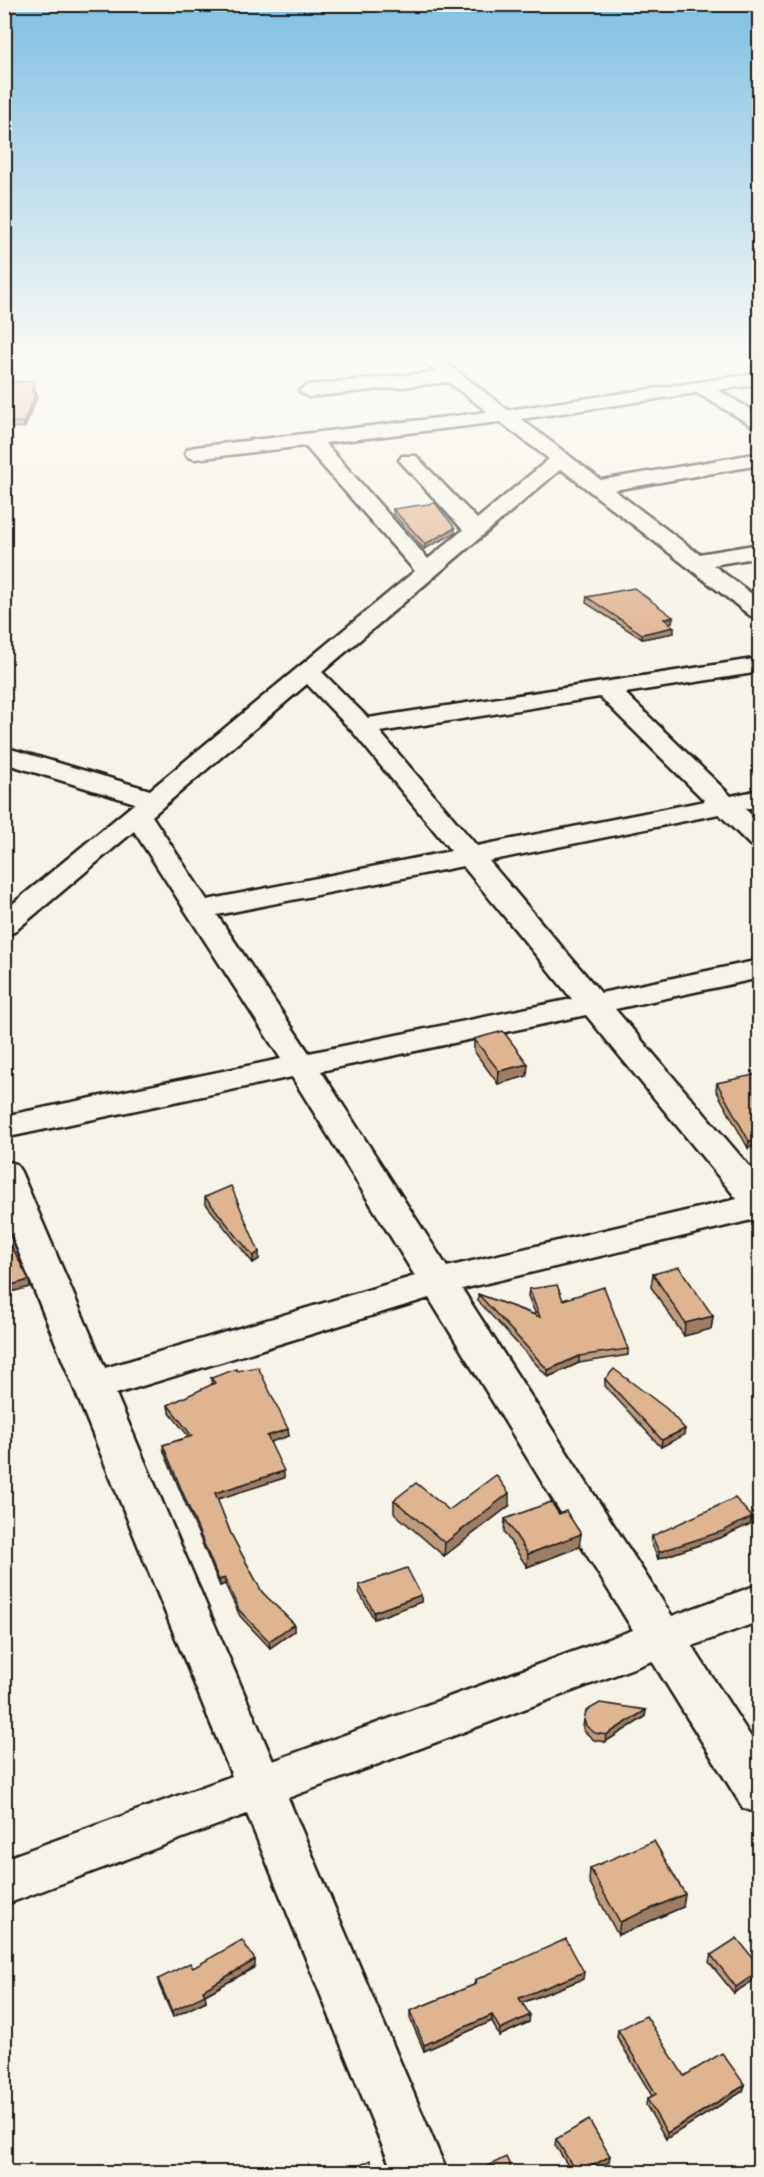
<svg xmlns="http://www.w3.org/2000/svg" width="764" height="2177" font-family="Mali,sans-serif">
  <rect width="100%" height="100%" fill="#f7f3e8"/>
  <filter id="ink" filterUnits="userSpaceOnUse"><feTurbulence type="fractalNoise" baseFrequency=".0167" numOctaves="2"/><feDisplacementMap in="SourceGraphic" scale="12" xChannelSelector="R" yChannelSelector="G"/><feConvolveMatrix kernelMatrix="1 2 1 2 8 2 1 2 1" color-interpolation-filters="sRGB"/></filter>
  <g filter="url(#ink)">
    <g fill="none" stroke-linecap="round" stroke-linejoin="round">
      <defs>
        <path id="minor" d="M416,355H436L508,410L760,373V384L718,390L760,415V430L697,393L521,419L601,480L760,453V465L614,490L699,554L760,544V557L713,565L760,600V619L752,617L561,469L322,672L368,718L760,658V672L625,693L731,796L760,790V806L745,809L760,823V847L750,845L719,814L489,861L601,993L760,960V978L615,1009L760,1179V1218L462,1289L672,1616L760,1584V1621L692,1646L760,1751V1814L743,1808L652,1661L288,1798L447,2172H393L247,1814L4,1905V1859L232,1776L4,1216V1161L16,1164L21,1172L105,1368L415,1276L292,1077L4,1138V1116L281,1059L134,831L14,932L4,935V911L135,803L4,763V747L150,790L415,571L305,446L195,459L188,457L185,453L188,449L195,447L488,412L448,382L308,397L299,391L308,385L436,372ZM500,422L549,459L477,519L416,456H402L399,460L463,530L428,559L325,443ZM307,684L353,732L451,851L207,900L152,816ZM600,697L705,801L477,846L380,732ZM463,866L572,999L309,1053L217,915ZM586,1015L737,1199L447,1267L321,1071ZM429,1298L633,1630L273,1761L116,1394Z"/>
      </defs>
      <use href="#minor" stroke="#1c1c1c" stroke-width="5"/>
      <use href="#minor" fill="#f7f3e8" fill-rule="evenodd"/>
    </g>
    <g fill="#c09b7c" stroke="#1c1c1c" stroke-width="1.5">
      <path d="M4,383L35,386L33,392L37,397L25,427L4,428Z"/>
      <path d="M393,509L455,533L424,549L393,514Z"/>
      <path d="M587,597L673,617L672,622L669,623L674,633L642,639L586,603Z"/>
      <path d="M474,1039L527,1076L498,1084L474,1051Z"/>
      <path d="M759,1075L748,1148L716,1090L717,1083Z"/>
      <path d="M205,1197L259,1259L253,1263L205,1203Z"/>
      <path d="M653,1274L713,1316L711,1329L684,1336L651,1287Z"/>
      <path d="M529,1289L563,1300L628,1349V1355L579,1363L548,1377L478,1301V1294L536,1315L528,1296Z"/>
      <path d="M211,1378L289,1436L270,1442L284,1478L217,1499L231,1534L262,1592L294,1631L270,1648L240,1616L225,1584L220,1586L164,1452L163,1445L189,1437L169,1412L168,1405L212,1385Z"/>
      <path d="M605,1379L684,1435L661,1447L605,1386Z"/>
      <path d="M394,1500L449,1510L509,1506L444,1556L394,1513Z"/>
      <path d="M752,1517L750,1524L722,1537L658,1559L651,1542L652,1536Z"/>
      <path d="M505,1519L579,1547L527,1567L504,1532Z"/>
      <path d="M359,1585L421,1595V1602L374,1619L359,1592Z"/>
      <path d="M646,1710L645,1717L605,1742L594,1740L585,1732L583,1727L584,1720Z"/>
      <path d="M590,1868L683,1907L618,1935L589,1881Z"/>
      <path d="M711,1955L759,1966L734,1993L709,1962Z"/>
      <path d="M255,1967L205,1995L206,2001L173,2017L159,1985L158,1979L193,1968Z"/>
      <path d="M583,1979L522,2003L529,2022L499,2036L492,2021L424,2051L410,2018V2011L474,1985L475,1980Z"/>
      <path d="M618,2030L684,2076L745,2085L743,2091L666,2139L646,2105L647,2099L652,2096L617,2037Z"/>
      <path d="M556,2139L609,2162L591,2172H572L555,2145Z"/>
    </g>
    <g fill="#9c7e65" stroke="#1c1c1c" stroke-width="1.5">
      <path d="M36,392L37,397L25,427L24,422Z"/>
      <path d="M455,528V533L424,549L425,544Z"/>
      <path d="M673,617L672,622L663,624L664,619Z"/>
      <path d="M674,627V633L642,639V634Z"/>
      <path d="M528,1064L527,1076L498,1084L499,1071Z"/>
      <path d="M759,1140V1146L748,1148L749,1141Z"/>
      <path d="M259,1252V1259L253,1263V1256Z"/>
      <path d="M29,1280L30,1287L4,1294V1287Z"/>
      <path d="M713,1316L711,1329L684,1336L685,1323Z"/>
      <path d="M579,1356V1363L548,1377V1370Z"/>
      <path d="M288,1429L289,1436L267,1443V1436Z"/>
      <path d="M685,1429L684,1435L661,1447L662,1440Z"/>
      <path d="M284,1471V1478L215,1500V1493Z"/>
      <path d="M509,1493V1506L444,1556L445,1543Z"/>
      <path d="M752,1517L750,1524L722,1537L658,1559L659,1552Z"/>
      <path d="M581,1534L579,1547L527,1567L528,1554Z"/>
      <path d="M225,1578V1584L220,1586L219,1580Z"/>
      <path d="M421,1595V1602L374,1619V1612Z"/>
      <path d="M294,1624V1631L270,1648L269,1641Z"/>
      <path d="M646,1710L645,1717L605,1742L606,1735Z"/>
      <path d="M685,1894L683,1907L618,1935L620,1922Z"/>
      <path d="M255,1960V1967L205,1995L206,2001L173,2017L172,2011L203,1990Z"/>
      <path d="M759,1971V1977L734,1993L736,1987Z"/>
      <path d="M584,1972L583,1979L519,2004V1998Z"/>
      <path d="M492,2015V2021L424,2051V2045Z"/>
      <path d="M530,2015L529,2022L499,2036L500,2029Z"/>
      <path d="M745,2085L743,2091L666,2139L667,2133Z"/>
      <path d="M610,2156L609,2162L591,2172H581Z"/>
    </g>
    <g fill="#dfb490" stroke="#1c1c1c" stroke-width="1.5">
      <path d="M34,381L32,392H36L24,422L4,423V383Z"/>
      <path d="M435,503L455,528L425,544L393,509Z"/>
      <path d="M634,588L673,617L664,619L674,627L642,634L587,597Z"/>
      <path d="M503,1031L528,1064L499,1071L474,1039Z"/>
      <path d="M758,1074L759,1075V1140L749,1141L717,1083Z"/>
      <path d="M231,1186L259,1252L253,1256L205,1197Z"/>
      <path d="M4,1245H11L29,1280L4,1287Z"/>
      <path d="M679,1267L713,1316L685,1323L653,1274Z"/>
      <path d="M557,1285L563,1300L604,1287L628,1349L579,1356L548,1370L478,1294L540,1317L529,1289Z"/>
      <path d="M258,1367L288,1429L267,1436L284,1471L215,1493L231,1534L262,1592L294,1624L269,1641L239,1610L225,1578L219,1580L163,1445L192,1436L168,1405L215,1383L211,1378L236,1369L237,1371Z"/>
      <path d="M614,1369L667,1409L685,1429L662,1440L605,1379Z"/>
      <path d="M496,1475L509,1493L445,1543L394,1500L416,1483L449,1510Z"/>
      <path d="M735,1498L752,1517L723,1531L659,1552L652,1536Z"/>
      <path d="M551,1502L559,1514L566,1511L581,1534L528,1554L505,1519Z"/>
      <path d="M407,1568L421,1595L374,1612L359,1585Z"/>
      <path d="M600,1703L646,1710L606,1735L595,1733L586,1726L584,1720L586,1711Z"/>
      <path d="M654,1841L685,1894L620,1922L590,1868Z"/>
      <path d="M737,1938L759,1966V1971L736,1987L711,1955Z"/>
      <path d="M566,1939L584,1972L519,1998L530,2015L500,2029L492,2015L424,2045L410,2011L476,1984L475,1980Z"/>
      <path d="M242,1940L255,1960L203,1990L205,1995L172,2011L158,1979L190,1963L193,1968Z"/>
      <path d="M646,2016L684,2076L722,2053L745,2085L667,2133L647,2099L656,2094L618,2030Z"/>
      <path d="M589,2120L610,2156L581,2172H576L556,2139Z"/>
      <path d="M506,2157L513,2172H481L480,2170Z"/>
      <path d="M370,2160L376,2172H348Z"/>
    </g>
  </g>
  <linearGradient id="sky" x2="0" y2="1"><stop stop-color="#7fc1e3"/><stop offset="0.54" stop-color="#fbfaf5"/><stop offset="1" stop-color="#fbfaf5" stop-opacity="0"/></linearGradient>
  <rect width="764" height="660" fill="url(#sky)"/>
  <rect width="764" height="2177" fill="none" stroke="#f7f3e8" stroke-width="24"/>
  <rect x="12" y="12" width="740" height="2153" fill="none" stroke="#1c1c1c" stroke-width="2" filter="url(#ink)"/>
</svg>
